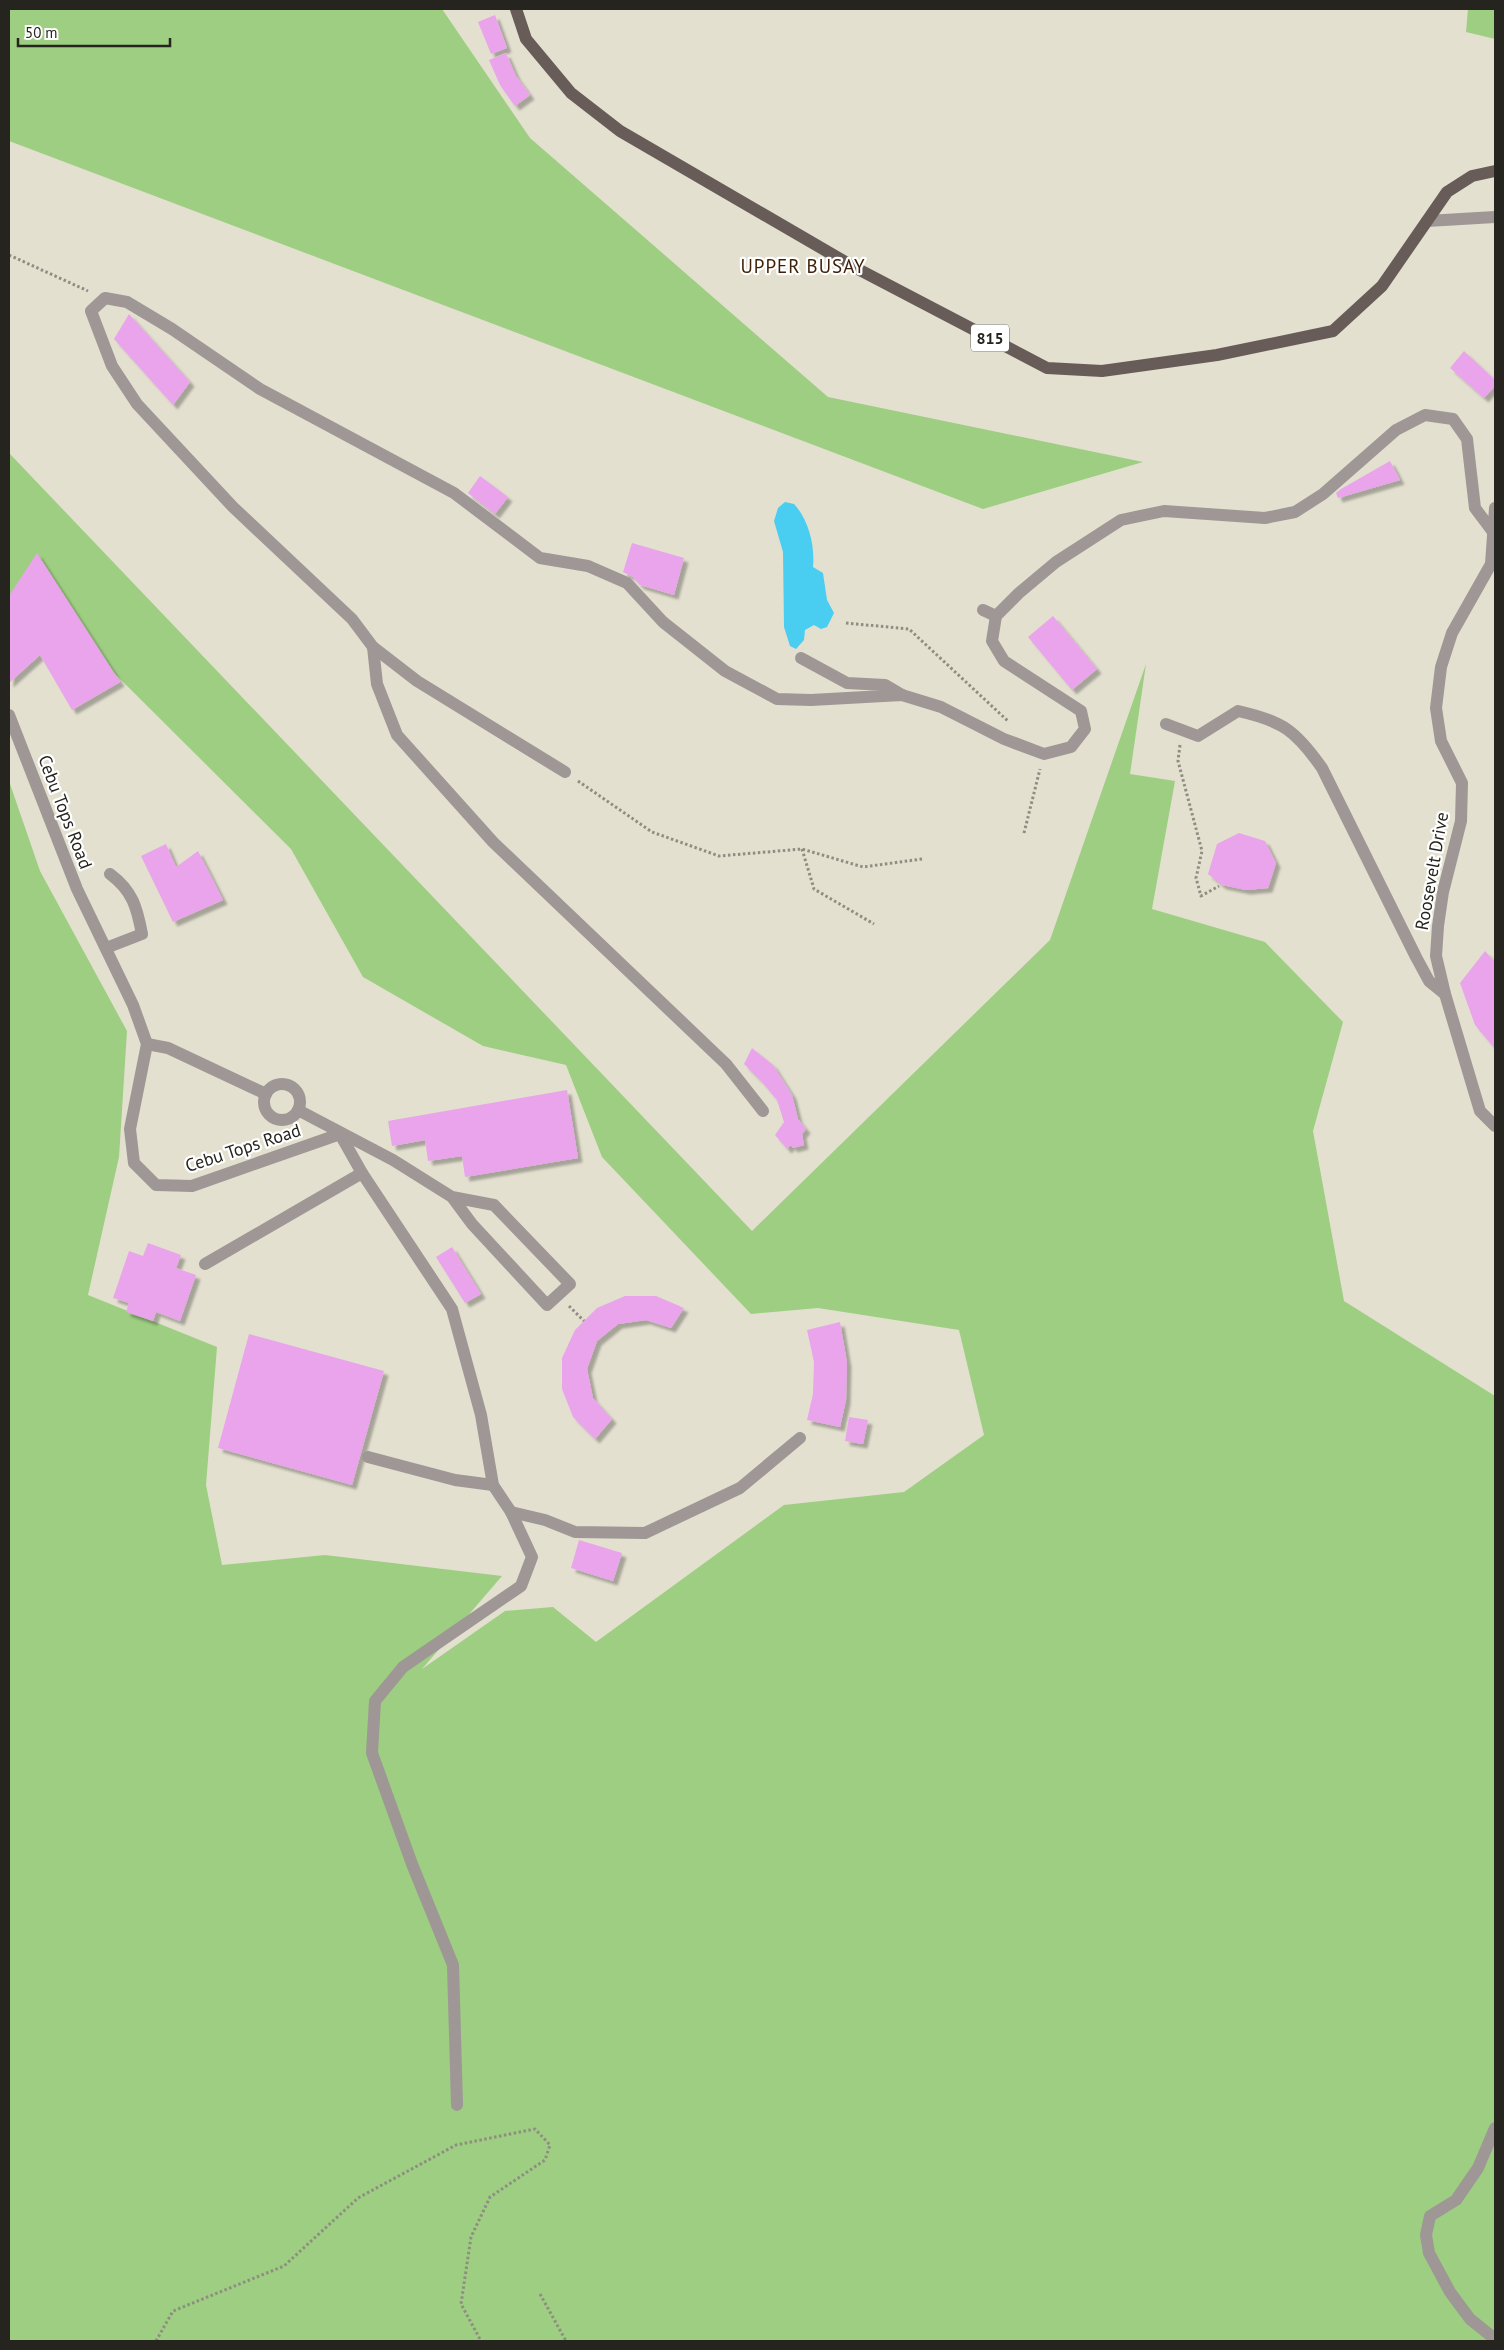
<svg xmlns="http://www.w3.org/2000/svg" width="1504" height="2350" font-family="'PT Sans',sans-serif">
  <defs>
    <filter id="shadow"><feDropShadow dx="4.5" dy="4.5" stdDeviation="1" flood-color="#0004"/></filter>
  </defs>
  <rect width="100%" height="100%" fill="#e3e0d0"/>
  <g fill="#9dce81">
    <path d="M9,9H442L530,138L828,397L1143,462L983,509L9,141Z"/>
    <path d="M1468,9H1495V39L1466,32Z"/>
    <path d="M9,453L752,1231L1050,940L1146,664L1130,774L1175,781L1152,909L1265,942L1343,1022L1313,1131L1344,1301L1495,1396V2341H9V781L40,871L127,1031L119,1157L88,1295L217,1347L206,1485L222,1565L325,1555L502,1576L422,1669L505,1611L553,1607L596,1642L784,1505L904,1492L984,1435L959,1330L818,1308L751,1314L602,1157L566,1065L483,1046L363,977L291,849L101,660L9,625Z"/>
  </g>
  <path fill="#49cdf0" d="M785,502L794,504C809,520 815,546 813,567L823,573L827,600L834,613L827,627L821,629L814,625L805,630L804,640L796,649L790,646L784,627L783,552L774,521L778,508Z"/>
  <g fill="#e9a4eb" filter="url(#shadow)">
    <path d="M495,15L507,48L491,54L478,22Z"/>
    <path d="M506,53L516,76L530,95L515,106L500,85L489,60Z"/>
    <path d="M129,314L190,382L173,405L114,339Z"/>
    <path d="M1464,351L1495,380V386L1484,398L1450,368Z"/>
    <path d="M1390,461L1400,480L1338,498L1336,493L1341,489Z"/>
    <path d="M480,476L508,497L495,514L468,493Z"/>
    <path d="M632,543L684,558L674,595L640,585L633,577L623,572Z"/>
    <path d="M37,553L120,682L72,710L40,655L9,683V596Z"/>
    <path d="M1053,616L1097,669L1072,690L1028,637Z"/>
    <path d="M1239,833L1265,841L1276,863L1268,888L1246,890L1222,885L1208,874L1217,844Z"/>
    <path d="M166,844L176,867L198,851L223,900L173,922L141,856Z"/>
    <path d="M1485,951L1495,962V1049L1475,1025L1460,983Z"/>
    <path d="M752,1048L773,1065L792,1095L798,1119L806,1129L802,1134L804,1145L793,1148L791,1145L787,1149L775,1135L784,1122L777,1100L761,1081L744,1064Z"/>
    <path d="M567,1090L578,1158L465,1177L462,1156L428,1161L425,1140L392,1146L388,1121Z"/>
    <path d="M148,1243L181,1255L176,1268L196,1275L180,1321L156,1312L153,1321L126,1312L129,1303L113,1298L129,1251L143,1256Z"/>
    <path d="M452,1247L481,1294L465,1303L436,1257Z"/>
    <path d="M625,1296H656L684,1308L671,1328L646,1320L618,1324L597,1341L587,1369L593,1398L612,1419L595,1439L573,1417L562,1389V1358L575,1330L597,1308Z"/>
    <path d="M840,1322L847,1363L846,1400L840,1427L807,1420L813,1394L814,1362L807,1330Z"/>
    <path d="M249,1334L384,1371L352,1485L218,1448Z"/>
    <path d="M849,1417L868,1420L863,1444L845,1441Z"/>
    <path d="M579,1540L622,1553L613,1581L571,1568Z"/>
  </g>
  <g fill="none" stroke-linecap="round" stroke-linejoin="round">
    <g stroke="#8f8d82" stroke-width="3" stroke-dasharray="2.5 2.5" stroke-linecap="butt">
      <path d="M9,255L88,291"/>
      <path d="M846,623L909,629L1009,722"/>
      <path d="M1180,745L1178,761L1202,851L1196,878L1201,896L1219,886"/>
      <path d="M578,781L652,832L719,856L802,849L863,867L922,859"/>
      <path d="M1024,833L1040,769"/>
      <path d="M802,849L814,889L874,924"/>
      <path d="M569,1306L584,1321"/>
      <path d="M540,2294L566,2341"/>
      <path d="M156,2341L173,2311L284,2266L358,2198L456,2145L535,2129L550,2145L545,2160L490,2197L471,2237L461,2304L481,2341"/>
    </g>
    <g stroke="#9e9795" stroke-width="12">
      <path d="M1427,221L1495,217"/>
      <path d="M1495,508L1491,564L1452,633L1441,667L1436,708L1441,741L1462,783L1461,821L1443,892L1438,926L1436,956L1445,994L1480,1111L1495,1126"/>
      <path d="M983,610L996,616"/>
      <path d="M373,647L417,681L565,772"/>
      <path d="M801,658L847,683L885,685L902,695"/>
      <path d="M9,715L77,889L133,1005L147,1044L130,1129L134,1163L156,1185L192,1186L340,1134"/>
      <path d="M1166,724L1198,736L1238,711C1283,721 1296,731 1322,768L1416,957L1429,981L1445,994"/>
      <path d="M106,948L142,934C137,908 133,891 110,874"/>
      <path d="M147,1044L168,1048L266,1094"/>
      <circle cx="282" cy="1102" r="18"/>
      <path d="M298,1110L393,1160L452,1197L472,1224L547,1305L570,1284L494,1205L452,1197"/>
      <path d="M763,1111L726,1064L493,842L397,735L377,684L373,647L352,619L233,507L137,404L112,366L91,311L105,298L127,302L172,329L260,389L454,493L540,558L588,566L627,583L663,622L725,671L777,699L811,700L902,695L941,707L1004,739L1044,754L1071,747L1085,729L1081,711L1004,661L992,641L996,616L1019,593L1056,562L1121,520L1164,511L1265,518L1295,512L1323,494L1396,430L1425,415L1453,419L1467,439L1475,508L1493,532"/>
      <path d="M340,1134L362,1173L452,1309L481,1415L493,1485L511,1512L532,1557L521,1586L403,1667L375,1701L372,1753L412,1864L453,1965L457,2105"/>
      <path d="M205,1264L362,1173"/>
      <path d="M368,1457L455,1480L493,1485"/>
      <path d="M511,1512L545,1520L575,1532L645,1533L740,1488L800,1438"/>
      <path d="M1495,2128L1478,2168L1456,2200L1430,2216L1426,2235L1429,2253L1450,2292L1470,2319L1495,2339"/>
    </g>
    <path stroke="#685c58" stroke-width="12" d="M516,9L526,39L571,93L620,131L854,267L1047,368L1102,371L1217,355L1333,331L1382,286L1447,192L1472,176L1495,171"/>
  </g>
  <g text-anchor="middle" stroke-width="4.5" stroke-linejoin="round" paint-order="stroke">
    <rect fill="#fff" stroke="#666662" stroke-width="1" x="971" y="324.5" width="38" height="27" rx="4"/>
    <g font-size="16" font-weight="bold" fill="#25241e">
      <text x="990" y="344">815</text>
    </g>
    <g font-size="18" fill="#25241e" stroke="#fff">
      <text transform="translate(65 812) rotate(69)" y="6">Cebu Tops Road</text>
      <text transform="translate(1432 871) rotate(-80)" y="6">Roosevelt Drive</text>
      <text transform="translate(243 1148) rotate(-18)" y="6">Cebu Tops Road</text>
    </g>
    <g font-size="19" letter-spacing="1" fill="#402108" stroke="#fff">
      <text x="803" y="273">UPPER BUSAY</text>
    </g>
  </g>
  <rect width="1504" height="2350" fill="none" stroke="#25241e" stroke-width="20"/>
  <path d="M18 38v8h152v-8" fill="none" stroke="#25241e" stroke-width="2.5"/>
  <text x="25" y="38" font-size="15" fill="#25241e" stroke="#ffffff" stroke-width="4" paint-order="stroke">50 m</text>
</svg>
